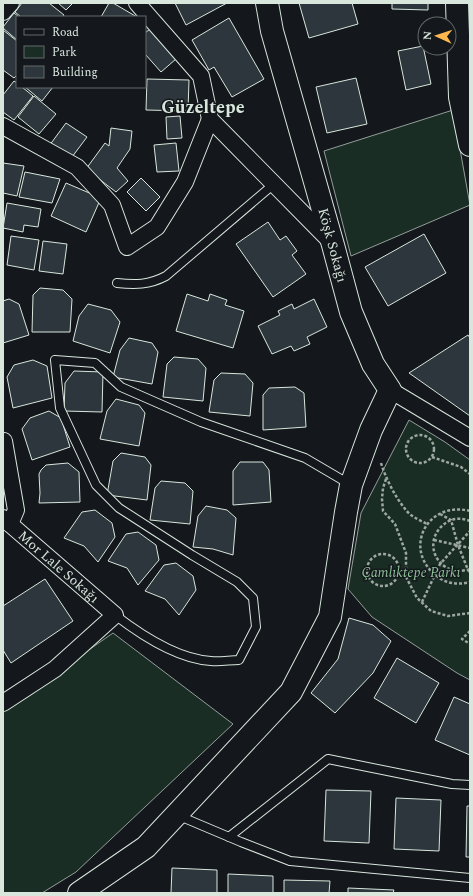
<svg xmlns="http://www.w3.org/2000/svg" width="473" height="896" font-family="Spectral,serif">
  <rect width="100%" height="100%" fill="#14181c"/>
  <g fill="#1a2d24" stroke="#939e99">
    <path d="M453,110L470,205L351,256L324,151Z"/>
    <path d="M409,420L445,442L470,460V680L457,673L372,617L348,589L361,513Z"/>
    <path d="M113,633L233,724L76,872L42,893H3V710Z"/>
  </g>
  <g fill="#2c363c" stroke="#d8e6dc">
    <path d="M22,3H49L64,15L63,17H21L15,12Z"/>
    <path d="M58,3H73L66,10Z"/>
    <path d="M109,3H113L137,17H101Z"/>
    <path d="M175,3H227L186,25Z"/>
    <path d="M299,3H352L358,24L309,38Z"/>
    <path d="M392,3H428V10L392,9Z"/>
    <path d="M14,13L19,17H17V40L3,28V27Z"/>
    <path d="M229,18L264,79L232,97L214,67L209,70L192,40Z"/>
    <path d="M150,29L176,59L161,72L145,54V33Z"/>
    <path d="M3,30L17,41V75L14,78L3,70Z"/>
    <path d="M423,46L431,84L406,90L398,51Z"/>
    <path d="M356,78L367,124L327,133L316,87Z"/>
    <path d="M147,79L189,80L188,111L146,110Z"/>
    <path d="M14,81L17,83V87H22L33,96L14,120L3,112V95Z"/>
    <path d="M25,87H53L42,101Z"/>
    <path d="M34,96L56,114L39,134L18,117Z"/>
    <path d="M180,116L182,138L167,139L166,117Z"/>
    <path d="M66,123L87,137L69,161L49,146Z"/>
    <path d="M111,128L132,131L130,149L117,168L128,181L116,192L86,169L105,143L109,146Z"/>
    <path d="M176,143L179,171L157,172L154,145Z"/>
    <path d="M3,163L24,166L17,196L3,193Z"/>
    <path d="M25,172L60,179L52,203L19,197Z"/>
    <path d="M141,178L160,197L146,211L127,192Z"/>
    <path d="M66,183L101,198L86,232L51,216Z"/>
    <path d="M7,203L41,209L38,227L24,225L23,232L3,228Z"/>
    <path d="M268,222L280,240L286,236L297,251L292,255L306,274L273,297L236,244Z"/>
    <path d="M424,234L446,273L388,306L365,267Z"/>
    <path d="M11,236L39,240L34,270L7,265Z"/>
    <path d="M43,241L67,244L63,274L39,271Z"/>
    <path d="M40,288L63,290L72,299L70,332H32L33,295Z"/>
    <path d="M187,294L208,301L210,294L227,300L225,305L244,311L233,348L176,331Z"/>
    <path d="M9,299L19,304L29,335L3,343V301Z"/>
    <path d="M314,299L327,327L307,337L310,344L294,351L291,346L272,354L258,326L280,315L278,311L292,304L294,309Z"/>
    <path d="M88,304L111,310L120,322L110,353L73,341L79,316Z"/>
    <path d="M468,335L470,338V416L409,373Z"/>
    <path d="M129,338L152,343L158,352L152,384L113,377L120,350Z"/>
    <path d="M174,357L198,359L206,368L203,401L163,397L167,364Z"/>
    <path d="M33,360L47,366L52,398L13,408L7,377L14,365Z"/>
    <path d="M74,371L103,372L102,412L64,411L65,383Z"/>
    <path d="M221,373L245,374L253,383L250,416L209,412L214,380Z"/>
    <path d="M295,387L304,393L306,427L263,430V395L269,388Z"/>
    <path d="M116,399L139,405L145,413L139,446L100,439L107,411Z"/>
    <path d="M49,411L61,418L70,447L32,460L22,429L30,418Z"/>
    <path d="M121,453L145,457L151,465L147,500L107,495L113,461Z"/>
    <path d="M240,462H263L269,470L271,502L233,505V471Z"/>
    <path d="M68,463L79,472L80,502L39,503L40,493L39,474L41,470L46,465Z"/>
    <path d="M161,481L185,483L193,491L190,524L150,520L155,488Z"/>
    <path d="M206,506L227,510L236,518L233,555L213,549L193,547L198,516Z"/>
    <path d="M95,510L112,523L115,537L98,562L84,546L64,538L82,512Z"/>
    <path d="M138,532L156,545L159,560L138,585L127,568L108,561L126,534Z"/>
    <path d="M176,563L193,576L196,590L179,615L165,599L145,591L164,565Z"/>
    <path d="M45,579L73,621L11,663L3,650V606Z"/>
    <path d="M349,618L373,625L391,641L373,673L335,713L311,693L338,659Z"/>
    <path d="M397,658L439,683L416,723L374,698Z"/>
    <path d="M454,697L470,704V755L435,740Z"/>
    <path d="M326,790L371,791L369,843L324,841Z"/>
    <path d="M396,798L441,800L439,851L394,849Z"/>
    <path d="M467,806H470V857H466Z"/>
    <path d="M172,868L217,870V893H171Z"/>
    <path d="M228,874L273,876V893H228Z"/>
    <path d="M284,880L330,881L329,893H284Z"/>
    <path d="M348,888L394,890L393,893H348Z"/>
  </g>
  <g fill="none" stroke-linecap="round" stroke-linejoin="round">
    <defs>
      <g id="lane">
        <path d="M117,283C135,285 149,285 166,276L274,184"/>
        <path d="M115,615C141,635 177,659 211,661C220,662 230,660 239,660L256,627L253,598L237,582L192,555L119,508L96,485L60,408L55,360L95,363L121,387L201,422L305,458L351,485"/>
        <path d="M177,815L241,842L290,861L470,878"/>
        <path d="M229,837L328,759L452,784L470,785"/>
      </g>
      <g id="street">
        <path d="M137,3L201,76L210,119L332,243"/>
        <path d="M3,12L11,3"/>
        <path d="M3,126L77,167L112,205L127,247L157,227L185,182L210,119"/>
        <path d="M390,390L470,438"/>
        <path d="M4,441L16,510L10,524"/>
        <path id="s1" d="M3,518L115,615L55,669L3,703"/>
      </g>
      <g id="secondary">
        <path d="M457,3L460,97L470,145"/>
        <path d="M79,893L146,847L291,692L330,617L346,512L351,485L371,430L390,390L373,364L351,312L333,245L272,31L267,3"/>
      </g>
    </defs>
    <use href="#lane" stroke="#d8e6dc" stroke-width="10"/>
    <use href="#street" stroke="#d8e6dc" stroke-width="18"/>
    <use href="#secondary" stroke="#d8e6dc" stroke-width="24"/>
    <g stroke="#9da8a2" stroke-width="2.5" stroke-dasharray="3 2" stroke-linecap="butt">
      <circle cx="420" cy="449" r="14"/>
      <path d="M432,457L461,467L470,474"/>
      <path d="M381,463C386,479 395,497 406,510C411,517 420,520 427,524"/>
      <path d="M386,479L383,488L382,499L383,511L395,524L406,553V577L417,598L431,611L448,616L470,613"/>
      <path d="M470,511C427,500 401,550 438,577C447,584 459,585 470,582"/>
      <path d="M440,514L451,520L458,545L468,570L470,572"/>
      <path d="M470,521C463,518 455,518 449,521C418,538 437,580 470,569"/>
      <path d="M434,540L470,548"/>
      <circle cx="383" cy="570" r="16"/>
      <path d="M422,602L440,564L470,531"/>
      <path d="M470,631L462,639L470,644"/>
    </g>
    <use href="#lane" stroke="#14181c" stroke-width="8"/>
    <use href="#street" stroke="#14181c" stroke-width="16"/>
    <use href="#secondary" stroke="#14181c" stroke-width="22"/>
  </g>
  <g text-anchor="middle" stroke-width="3" stroke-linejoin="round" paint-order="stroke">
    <g font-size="14" fill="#d8e6dc" stroke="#14181c">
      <text transform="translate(333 245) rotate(75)" y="5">Köşk Sokağı</text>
      <text dy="5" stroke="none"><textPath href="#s1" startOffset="74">Mor Lale Sokağı</textPath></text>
    </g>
    <g font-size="14" font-style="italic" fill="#8ac095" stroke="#14181c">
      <text x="411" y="577">Çamlıktepe Parkı</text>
    </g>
    <g font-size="18" font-weight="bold" fill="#d8e6dc" stroke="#14181c">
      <text x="203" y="113">Güzeltepe</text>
    </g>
  </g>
  <rect width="473" height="896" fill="none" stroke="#d8e6dc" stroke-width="8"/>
  <rect x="16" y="16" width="130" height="72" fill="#14181c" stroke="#626a69"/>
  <rect x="24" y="29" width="20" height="6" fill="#14181c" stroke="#626a69"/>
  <text x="52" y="36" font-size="12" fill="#d8e6dc">Road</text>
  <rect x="24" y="46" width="20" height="12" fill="#1a2d24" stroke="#626a69"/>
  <text x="52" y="56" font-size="12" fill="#d8e6dc">Park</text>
  <rect x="24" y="66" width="20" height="12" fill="#2c363c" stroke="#626a69"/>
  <text x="52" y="76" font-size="12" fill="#d8e6dc">Building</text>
  <g transform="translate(437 36) rotate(273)"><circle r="19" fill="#14181c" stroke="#626a69"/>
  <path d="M0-3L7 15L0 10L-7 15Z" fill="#ffb74d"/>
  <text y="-6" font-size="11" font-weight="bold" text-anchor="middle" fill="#d8e6dc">N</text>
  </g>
</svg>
